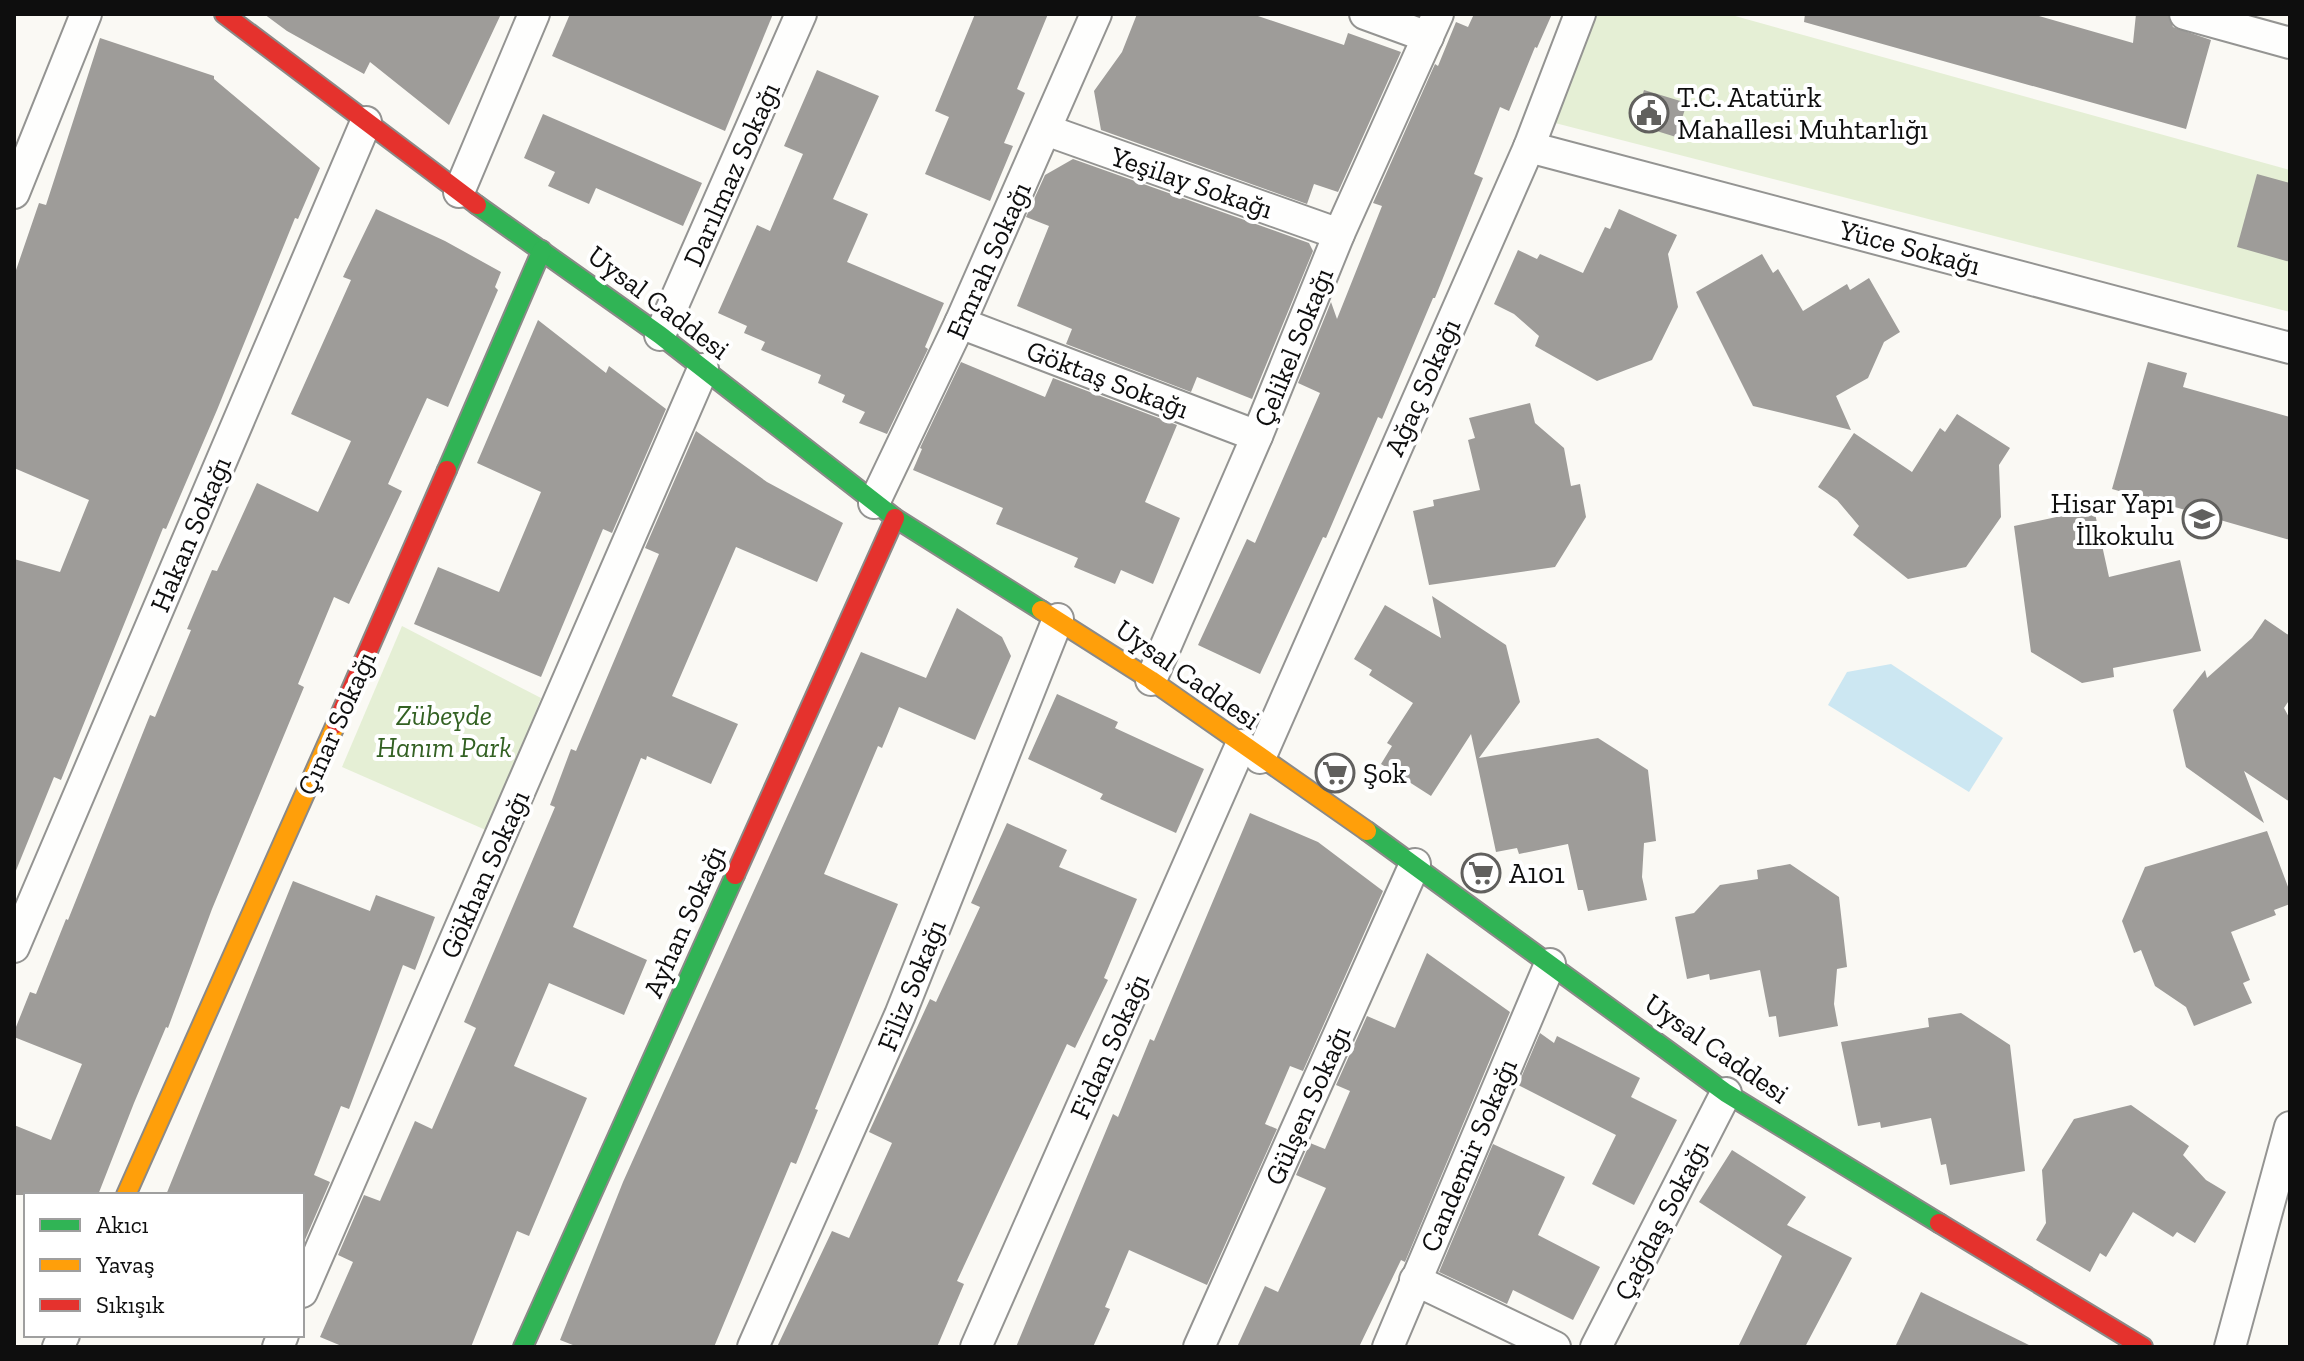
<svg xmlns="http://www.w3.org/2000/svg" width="2304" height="1361" font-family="'Zilla Slab',serif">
  <rect width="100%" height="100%" fill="#faf9f4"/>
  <g fill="#e5efd5">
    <path d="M1597,14H1728L2290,170V312L1555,123Z"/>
    <path d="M402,626L541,698L488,831L342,767Z"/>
  </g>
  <path fill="#cce7f2" d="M1891,664L2003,738L1969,792L1828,705L1847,672Z"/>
  <g fill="#9e9c99">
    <path d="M264,14H501L449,125L370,62L364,74L287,31Z"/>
    <path d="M570,14H773L725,131L552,56Z"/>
    <path d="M975,14H1048L1017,89L1025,93L1004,143L1013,146L990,201L925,174L949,117L935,111Z"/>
    <path d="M1137,14H1252L1344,45L1348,33L1401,52L1338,192L1314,184L1307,204L1101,130L1094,91L1122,52Z"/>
    <path d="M1474,14H1552L1537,48L1535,47L1509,111L1500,107L1474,174L1483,178L1435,298H1433L1382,419L1378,417L1326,538L1323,537L1260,674L1198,645L1247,539L1255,543L1320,393L1298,383L1331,302L1337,319L1382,206L1373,203L1435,64L1438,66L1456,22L1468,27Z"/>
    <path d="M1805,14H2032L2133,43L2136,14H2168L2173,27L2211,40L2186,129L1804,22Z"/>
    <path d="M100,38L214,76V79L320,168L298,219L295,218L217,410L166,529L163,528L61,780L54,777L15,873L14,559L60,572L89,500L14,468V276L39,203L46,205Z"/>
    <path d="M817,70L879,96L833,199L868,214L847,262L944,303L925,347L928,349L887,434L859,423L865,412L842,402L845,395L818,383L821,375L761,350L765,342L744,333L747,326L718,313L757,225L770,231L803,154L784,146Z"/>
    <path d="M1644,90L1687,103L1676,137L1634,124Z"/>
    <path d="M543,114L702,183L683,226L596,188L589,204L548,186L555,172L524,158Z"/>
    <path d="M1073,159L1309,243L1313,251L1252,399L1197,377L1191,392L1066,344L1072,329L1017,306L1049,226L1026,217L1045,175Z"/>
    <path d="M2257,174L2290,183V262L2237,247Z"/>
    <path d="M376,209L445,241L501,272L495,287L498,290L448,407L427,398L388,484L402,491L349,604L334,597L298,684L304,687L212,909L168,1028L166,1027L134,1103L98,1195H14V1125L51,1140L82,1064L14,1037V1032L30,992L36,994L66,919L68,920L150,715L155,717L191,630L187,629L212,570L217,571L257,483L318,512L351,441L291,414L351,280L343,277Z"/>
    <path d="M1619,209L1677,235L1668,254L1678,307L1652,360L1597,381L1535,346L1539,336L1514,314L1494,304L1518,250L1537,259L1540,254L1583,273L1605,227L1610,229Z"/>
    <path d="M1762,254L1773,273L1778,269L1803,311L1847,284L1850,290L1869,278L1900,332L1884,342L1868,378L1836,396L1851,430L1753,406L1696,292Z"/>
    <path d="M538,320L606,373L609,366L666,409L612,533L603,529L541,677L414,624L438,567L499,592L541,492L477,463Z"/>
    <path d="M961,362L1045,397L1053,378L1177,425L1145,502L1180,518L1153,584L1121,570L1115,584L1074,567L1078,558L996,524L1003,508L913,470L922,449L920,448Z"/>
    <path d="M2148,362L2187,373L2183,387L2290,417V540L2112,489Z"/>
    <path d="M1530,403L1535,423L1564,448L1571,486L1580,484L1586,517L1555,567L1429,585L1413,511L1434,506L1433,500L1480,490L1468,440L1475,438L1469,418Z"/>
    <path d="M1957,414L2010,448L1999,465L2001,517L1966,567L1908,579L1853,535L1859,526L1837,500L1818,487L1854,433L1912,472L1940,428L1945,432Z"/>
    <path d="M696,431L767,482L843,523L817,582L736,547L672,696L738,724L711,784L647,756L646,760L641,758L573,927L647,960L624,1015L549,983L514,1066L587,1098L529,1236L517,1231L471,1347H344L320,1337L353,1262L338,1255L364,1195L380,1201L415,1121L432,1129L476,1028L464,1022L555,807L550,805L571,749L576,751L659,554L645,548Z"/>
    <path d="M2094,509L2109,577L2180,560L2201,651L2113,668L2114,677L2082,683L2031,652L2014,526Z"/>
    <path d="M1432,596L1506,645L1520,702L1479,758L1598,738L1648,770L1656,841L1644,843L1642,877L1647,900L1588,911L1583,890H1578L1568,844L1519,854L1517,848L1496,852L1471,734L1431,796L1381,764L1392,746L1387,743L1413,703L1369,675L1372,670L1354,659L1385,605L1441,638Z"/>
    <path d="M957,608L1002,637L1011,656L975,740L899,707L882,748L878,746L824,874L898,904L815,1109L818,1110L796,1164L791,1162L714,1347H578L560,1340L623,1182L861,652L926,678Z"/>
    <path d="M2265,619L2290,636V699L2284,708L2290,719V802L2244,771L2264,823L2186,767L2173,710L2205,670L2207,678L2252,638Z"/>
    <path d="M1057,694L1118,722L1115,728L1204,769L1176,833L1100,799L1103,794L1028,759Z"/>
    <path d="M1250,813L1318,842L1383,891L1303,1071L1290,1066L1265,1124L1277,1129L1207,1285L1129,1250L1105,1307L1110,1309L1093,1347H1016L1113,1114L1118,1117L1150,1039L1154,1041Z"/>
    <path d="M1007,823L1067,850L1059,867L1137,899L1104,978L1108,980L1075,1048L1067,1044L957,1281L964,1284L937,1347H777L832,1231L849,1238L892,1143L869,1132L930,999L936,1002L980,907L971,903Z"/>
    <path d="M2267,831L2290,892V904L2274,910L2276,915L2231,932L2250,980L2243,983L2252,1003L2194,1026L2186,1007L2155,986L2141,950L2134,953L2122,921L2145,867Z"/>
    <path d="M1790,864L1839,897L1847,967L1837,969L1834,1004L1838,1026L1779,1037L1776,1016L1769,1017L1760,970L1710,980L1709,974L1687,979L1675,917L1694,913L1720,885L1758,879L1757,870Z"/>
    <path d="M293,881L370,911L376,895L435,917L415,970L403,965L349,1109L341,1106L314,1175L330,1182L304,1242L302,1241V1195H166Z"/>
    <path d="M1427,953L1510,1012L1405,1262L1401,1260L1359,1347H1237L1265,1286L1278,1292L1326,1188L1296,1175L1310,1143L1325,1149L1350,1091L1336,1085L1367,1016L1395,1028Z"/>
    <path d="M1961,1013L2010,1045L2025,1171L1950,1185L1946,1164L1941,1165L1931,1118L1881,1128L1880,1122L1858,1126L1841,1042L1929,1027L1928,1018Z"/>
    <path d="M1540,1033L1554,1043L1557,1036L1640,1078L1631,1097L1677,1120L1634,1205L1592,1184L1616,1135L1518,1085Z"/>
    <path d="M2131,1105L2189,1146L2183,1155L2206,1180L2226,1192L2195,1243L2177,1232L2173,1237L2133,1212L2106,1257L2100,1253L2090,1272L2036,1240L2046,1223L2042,1170L2074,1119Z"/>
    <path d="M1493,1144L1565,1177L1538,1235L1600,1267L1573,1320L1513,1290L1507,1304L1439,1272Z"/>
    <path d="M1732,1150L1806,1197L1787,1225L1852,1258L1805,1347H1738L1782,1256L1699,1202Z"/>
    <path d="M1921,1292L2033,1347H1895Z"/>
  </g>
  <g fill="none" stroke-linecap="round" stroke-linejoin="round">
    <defs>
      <g id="street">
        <path d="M1365,14L1428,37"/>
        <path d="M2185,14L2290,43"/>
        <path d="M1046,130L1339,234"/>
        <path d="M1529,147L2290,348"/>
        <path d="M459,192L534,14"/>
        <path d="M14,193L86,14"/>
        <path d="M960,323L1257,436"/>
        <path d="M660,335L801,14"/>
        <path d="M874,503L960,323L1096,14"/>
        <path d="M1151,680L1257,436L1339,234L1438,14"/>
        <path d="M1260,758L1529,147L1580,14"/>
        <path d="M14,947L366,122"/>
        <path d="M1415,1280L1555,1347"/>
        <path d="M302,1292L703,369"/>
        <path d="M58,1347L64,1335"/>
        <path d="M278,1347L283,1335"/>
        <path d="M753,1347L900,1015L1058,619"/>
        <path d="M976,1347L1241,745"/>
        <path d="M1199,1347L1415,864"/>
        <path d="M1388,1347L1550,964"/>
        <path d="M1596,1347L1726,1093"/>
        <path d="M2230,1347L2290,1127"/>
      </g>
      <g id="fast">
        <path d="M477,205L660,335L895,518L1041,610"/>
        <path d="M447,470L542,250"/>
        <path d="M1367,831L1726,1093L1939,1223"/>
        <path d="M523,1347L735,875"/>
      </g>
      <g id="slow">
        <path d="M1041,610L1151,680L1367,831"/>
        <path d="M126,1195L336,724"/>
      </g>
      <g id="jam">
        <path d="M224,14L477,205"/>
        <path d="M336,724L447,470"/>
        <path d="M735,875L895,518"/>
        <path d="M1939,1223L2143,1347"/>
      </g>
    </defs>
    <use href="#street" stroke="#949492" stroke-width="34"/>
    <use href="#fast" stroke="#8b8a88" stroke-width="22"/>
    <use href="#slow" stroke="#8b8a88" stroke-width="22"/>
    <use href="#jam" stroke="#8b8a88" stroke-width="22"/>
    <use href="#street" stroke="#fefefd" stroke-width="30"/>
    <use href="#fast" stroke="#30b455" stroke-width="18"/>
    <use href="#slow" stroke="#ff9f0a" stroke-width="18"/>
    <use href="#jam" stroke="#e5322d" stroke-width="18"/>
  </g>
  <defs>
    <symbol id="civic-ring" viewBox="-11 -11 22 22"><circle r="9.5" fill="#fff" stroke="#61605e" stroke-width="1.5"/><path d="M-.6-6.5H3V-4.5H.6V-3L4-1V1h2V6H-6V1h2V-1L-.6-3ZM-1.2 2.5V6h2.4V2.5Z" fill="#61605e"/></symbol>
    <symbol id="school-ring" viewBox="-11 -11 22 22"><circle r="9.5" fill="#fff" stroke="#61605e" stroke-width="1.5"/><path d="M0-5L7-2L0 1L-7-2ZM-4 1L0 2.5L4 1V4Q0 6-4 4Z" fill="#61605e"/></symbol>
    <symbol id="supermarket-ring" viewBox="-11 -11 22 22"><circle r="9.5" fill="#fff" stroke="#61605e" stroke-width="1.5"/><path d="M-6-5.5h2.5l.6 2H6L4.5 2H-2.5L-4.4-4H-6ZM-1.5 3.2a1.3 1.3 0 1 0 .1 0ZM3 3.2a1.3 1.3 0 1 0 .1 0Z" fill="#61605e"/></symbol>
  </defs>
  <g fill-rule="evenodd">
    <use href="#civic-ring" x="1627" y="91" width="44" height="44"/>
    <use href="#school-ring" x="2180" y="497" width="44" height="44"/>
    <use href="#supermarket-ring" x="1313" y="751" width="44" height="44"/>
    <use href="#supermarket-ring" x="1459" y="851" width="44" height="44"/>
  </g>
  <g text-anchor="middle" stroke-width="8" stroke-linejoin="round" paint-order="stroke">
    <g font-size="28" fill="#0e0e0e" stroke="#fff" text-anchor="start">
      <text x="1677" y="107">T.C. Atatürk<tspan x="1677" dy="32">Mahallesi Muhtarlığı</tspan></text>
      <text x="2174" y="513" text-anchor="end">Hisar Yapı<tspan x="2174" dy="32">İlkokulu</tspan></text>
      <text x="1363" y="783">Şok</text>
      <text x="1509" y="883">A101</text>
    </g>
    <g font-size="28" fill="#0e0e0e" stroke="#fff">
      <text transform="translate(731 174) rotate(-66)" y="10">Darılmaz Sokağı</text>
      <text transform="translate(1192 182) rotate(19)" y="10">Yeşilay Sokağı</text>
      <text transform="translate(1910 247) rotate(15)" y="10">Yüce Sokağı</text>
      <text transform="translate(988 260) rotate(-66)" y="10">Emrah Sokağı</text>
      <text transform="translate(659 302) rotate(37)" y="10">Uysal Caddesi</text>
      <text transform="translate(1293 347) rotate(-68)" y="10">Çelikel Sokağı</text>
      <text transform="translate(1108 379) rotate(21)" y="10">Göktaş Sokağı</text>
      <text transform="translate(1422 387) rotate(-66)" y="10">Ağaç Sokağı</text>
      <text transform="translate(190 534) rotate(-67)" y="10">Hakan Sokağı</text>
      <text transform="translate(1188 674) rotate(35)" y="10">Uysal Caddesi</text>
      <text transform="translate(336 723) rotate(-66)" y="10">Çınar Sokağı</text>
      <text transform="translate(484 874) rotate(-66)" y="10">Gökhan Sokağı</text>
      <text transform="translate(684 921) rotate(-66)" y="10">Ayhan Sokağı</text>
      <text transform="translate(911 985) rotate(-68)" y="10">Filiz Sokağı</text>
      <text transform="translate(1109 1046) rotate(-66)" y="10">Fidan Sokağı</text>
      <text transform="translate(1717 1048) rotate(35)" y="10">Uysal Caddesi</text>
      <text transform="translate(1307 1105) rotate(-66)" y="10">Gülşen Sokağı</text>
      <text transform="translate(1468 1155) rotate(-67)" y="10">Candemir Sokağı</text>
      <text transform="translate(1661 1220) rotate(-63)" y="10">Çağdaş Sokağı</text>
    </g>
    <g font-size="28" font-style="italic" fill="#336123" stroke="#fff">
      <text x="444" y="725">Zübeyde<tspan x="444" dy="32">Hanım Park</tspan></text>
    </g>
  </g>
  <rect width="2304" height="1361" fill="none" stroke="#0e0e0e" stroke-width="32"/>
  <rect x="24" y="1193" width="280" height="144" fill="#ffffff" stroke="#9f9f9f" stroke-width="2"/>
  <rect x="40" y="1219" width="40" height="12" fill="#30b455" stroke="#9f9f9f" stroke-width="2"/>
  <text x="96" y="1233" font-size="24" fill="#0e0e0e">Akıcı</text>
  <rect x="40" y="1259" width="40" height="12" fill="#ff9f0a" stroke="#9f9f9f" stroke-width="2"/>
  <text x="96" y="1273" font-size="24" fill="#0e0e0e">Yavaş</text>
  <rect x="40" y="1299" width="40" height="12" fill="#e5322d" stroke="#9f9f9f" stroke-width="2"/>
  <text x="96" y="1313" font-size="24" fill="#0e0e0e">Sıkışık</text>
</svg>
